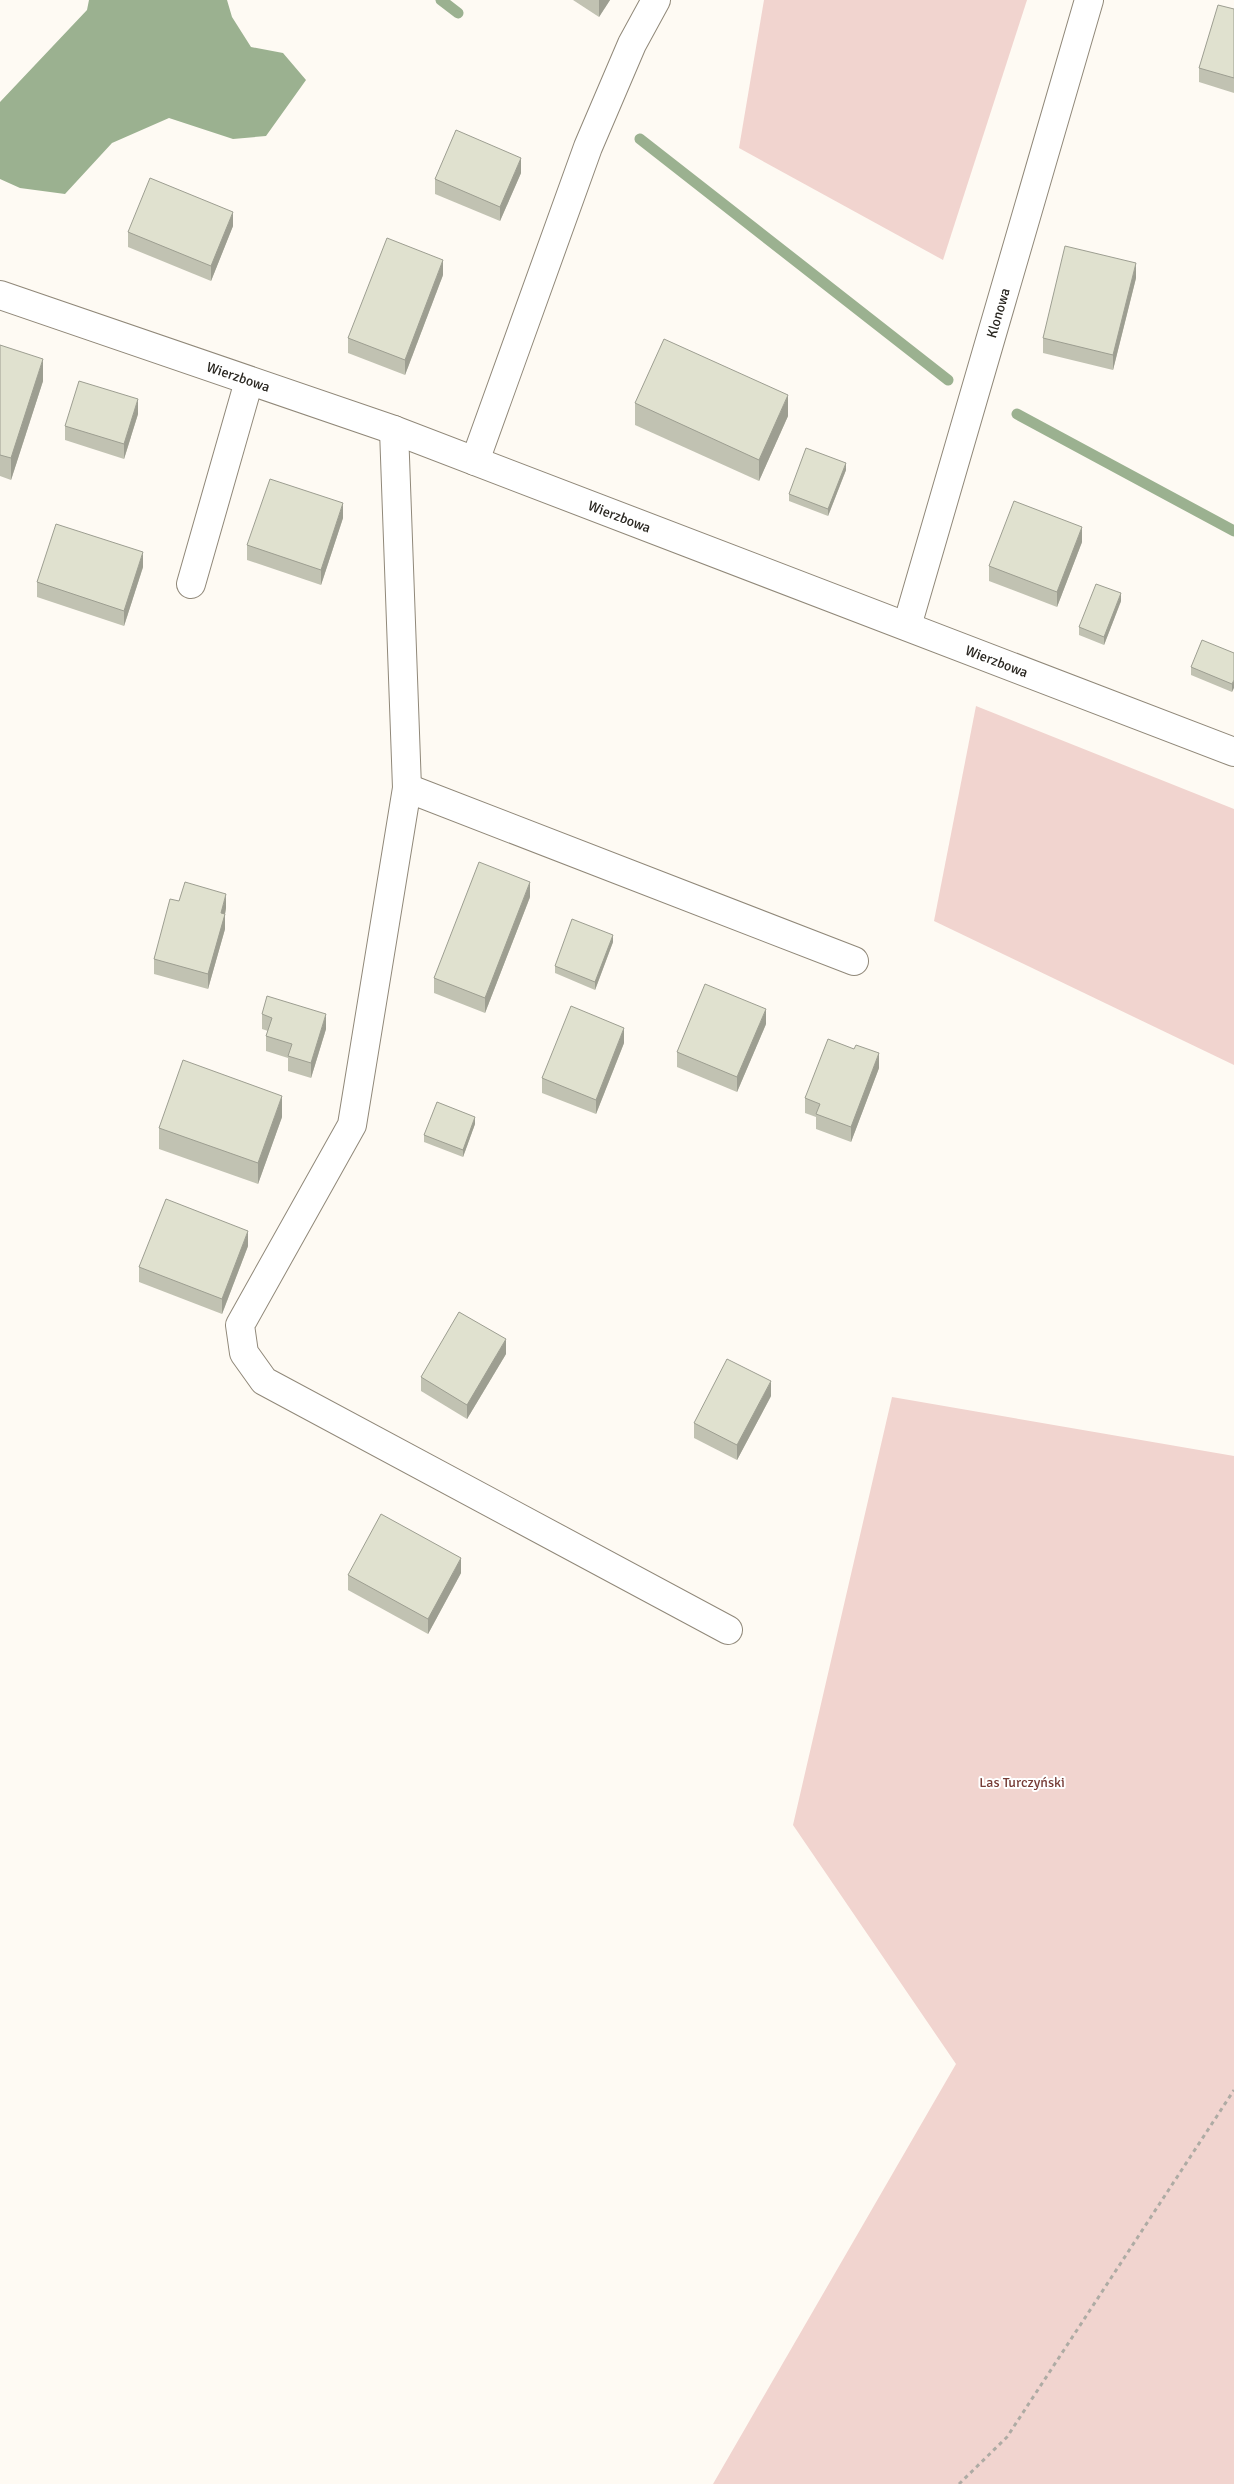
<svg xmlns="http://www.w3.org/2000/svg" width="1234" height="2484" font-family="Signika,sans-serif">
  <rect width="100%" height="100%" fill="#fefaf3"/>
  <g fill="#f1d4cf">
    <path d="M764,0H1027L943,260L739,148Z"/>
    <path d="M976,706L1234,809V1065L934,921Z"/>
    <path d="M892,1397L1234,1456V2484H713L956,2064L793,1825Z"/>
  </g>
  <path fill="#9bb190" d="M89,0H227L232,17L251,47L283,53L306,80L266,136L233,139L169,118L112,143L65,194L20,188L0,179V102L87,10Z"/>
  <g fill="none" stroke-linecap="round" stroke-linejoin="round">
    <g stroke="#9bb190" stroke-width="11">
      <path d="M441,0L458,13"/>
      <path d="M640,139L948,380"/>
      <path d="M1017,414L1234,531"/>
    </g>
    <defs>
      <g id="minor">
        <path id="s1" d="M0,295L394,430L1234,752"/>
        <path d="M394,430L407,788L352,1125L240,1325L244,1353L264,1381L728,1630"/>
        <path d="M475,461L588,147L632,44L656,0"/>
        <path d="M191,584L249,381"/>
        <path id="s2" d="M907,626L1089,0"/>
        <path d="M407,788L854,961"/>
      </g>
    </defs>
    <use href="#minor" stroke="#908879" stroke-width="30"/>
    <path stroke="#aeaba4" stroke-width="3" stroke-dasharray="4 4" stroke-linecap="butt" d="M959,2484L1007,2437L1234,2090"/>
    <use href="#minor" stroke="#fff" stroke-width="28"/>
  </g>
  <g fill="#c1c2b2">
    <path d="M573,0H610L599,17Z"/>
    <path d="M1234,9V93L1199,82V68Z"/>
    <path d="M521,173L500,221L435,194V179Z"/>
    <path d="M233,226L211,281L128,247V232Z"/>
    <path d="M443,275L405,375L348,353V338Z"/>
    <path d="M1136,278L1113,370L1043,353V338Z"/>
    <path d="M0,345L43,381L11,480L0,476Z"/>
    <path d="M635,403L788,416L759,481L635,425Z"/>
    <path d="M138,414L124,459L65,440V426Z"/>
    <path d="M846,470L828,516L789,501V494Z"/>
    <path d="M343,518L321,585L247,560V545Z"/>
    <path d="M1082,542L1057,607L989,581V566Z"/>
    <path d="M143,567L124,626L37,597V582Z"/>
    <path d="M1121,601L1104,645L1079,635V627Z"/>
    <path d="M1234,653L1232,692L1191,675V667Z"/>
    <path d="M530,897L485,1013L434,993V978Z"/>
    <path d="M179,901L226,908L225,914V929L208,989L154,974V959Z"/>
    <path d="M613,942L595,990L555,973V966Z"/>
    <path d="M262,1014L326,1029L311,1078L288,1071V1058L266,1051V1036L268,1031L262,1029Z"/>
    <path d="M766,1024L737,1092L677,1067V1052Z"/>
    <path d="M624,1043L596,1114L542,1093V1078Z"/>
    <path d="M879,1068L851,1142L816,1129V1117L805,1113V1098Z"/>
    <path d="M282,1117L258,1184L159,1149V1128Z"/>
    <path d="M475,1124L463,1157L424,1142V1135Z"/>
    <path d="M248,1246L222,1314L139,1282V1267Z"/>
    <path d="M506,1354L467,1419L421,1391V1377Z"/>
    <path d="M771,1396L737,1460L694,1438V1423Z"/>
    <path d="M461,1573L428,1634L348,1590V1575Z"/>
  </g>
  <g fill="#9d9e91">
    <path d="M599,0H610L599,17Z"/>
    <path d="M521,158V173L500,221V207Z"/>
    <path d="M233,212V226L211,281V266Z"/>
    <path d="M443,260V275L405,375V360Z"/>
    <path d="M1136,263V278L1113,370V355Z"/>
    <path d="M43,359V381L11,480V458Z"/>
    <path d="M788,395V416L759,481V460Z"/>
    <path d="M138,399V414L124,459V444Z"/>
    <path d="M846,463V470L828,516V509Z"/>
    <path d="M343,503V518L321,585V570Z"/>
    <path d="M1082,527V542L1057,607V592Z"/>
    <path d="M143,552V567L124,626V611Z"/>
    <path d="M1121,593V601L1104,645V637Z"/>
    <path d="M1234,680V688L1232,692V684Z"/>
    <path d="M530,882V897L485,1013V998Z"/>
    <path d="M226,894V908L225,914V929L208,989V974L221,913Z"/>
    <path d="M613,935V942L595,990V982Z"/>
    <path d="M766,1009V1024L737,1092V1077Z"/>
    <path d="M326,1014V1029L311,1078V1063Z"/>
    <path d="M624,1028V1043L596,1114V1100Z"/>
    <path d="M879,1053V1068L851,1142V1127Z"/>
    <path d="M282,1096V1117L258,1184V1163Z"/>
    <path d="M475,1117V1124L463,1157V1150Z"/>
    <path d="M248,1231V1246L222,1314V1299Z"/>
    <path d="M506,1339V1354L467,1419V1405Z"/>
    <path d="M771,1381V1396L737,1460V1445Z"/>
    <path d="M461,1558V1573L428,1634V1619Z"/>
  </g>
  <g fill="#e0e1cf" stroke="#9d9e91">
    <path d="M1218,5L1234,9V78L1199,68Z"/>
    <path d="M456,130L521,158L500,207L435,179Z"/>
    <path d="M150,178L233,212L211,266L128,232Z"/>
    <path d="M387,238L443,260L405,360L348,338Z"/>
    <path d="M1065,246L1136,263L1113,355L1043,338Z"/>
    <path d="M664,339L788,395L759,460L635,403Z"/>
    <path d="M0,345L43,359L11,458L0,455Z"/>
    <path d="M79,381L138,399L124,444L65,426Z"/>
    <path d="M806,448L846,463L828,509L789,494Z"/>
    <path d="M270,479L343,503L321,570L247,545Z"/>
    <path d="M1014,501L1082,527L1057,592L989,566Z"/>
    <path d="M56,524L143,552L124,611L37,582Z"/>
    <path d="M1096,584L1121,593L1104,637L1079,627Z"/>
    <path d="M1202,640L1234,653V680L1232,684L1191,667Z"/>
    <path d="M479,862L530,882L485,998L434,978Z"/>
    <path d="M185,882L226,894L221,913L225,914L208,974L154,959L170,899L179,901Z"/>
    <path d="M572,919L613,935L595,982L555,966Z"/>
    <path d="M705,984L766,1009L737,1077L677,1052Z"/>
    <path d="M267,996L326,1014L311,1063L288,1056L292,1044L266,1036L272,1018L262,1014Z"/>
    <path d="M571,1006L624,1028L596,1100L542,1078Z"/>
    <path d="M828,1039L854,1049L856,1045L879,1053L851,1127L816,1114L820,1104L805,1098Z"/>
    <path d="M183,1060L282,1096L258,1163L159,1128Z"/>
    <path d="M437,1102L475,1117L463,1150L424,1135Z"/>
    <path d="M166,1199L248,1231L222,1299L139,1267Z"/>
    <path d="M459,1312L506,1339L467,1405L421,1377Z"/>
    <path d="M727,1359L771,1381L737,1445L694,1423Z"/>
    <path d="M381,1514L461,1558L428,1619L348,1575Z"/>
  </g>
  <g text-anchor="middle" stroke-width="4" stroke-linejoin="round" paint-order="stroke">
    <g font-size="14" fill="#292620" stroke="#fff">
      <text dy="5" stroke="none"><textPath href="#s2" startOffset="326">Klonowa</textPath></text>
      <text dy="5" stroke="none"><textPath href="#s1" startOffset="252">Wierzbowa</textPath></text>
      <text dy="5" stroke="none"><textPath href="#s1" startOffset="658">Wierzbowa</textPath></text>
      <text dy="5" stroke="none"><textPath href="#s1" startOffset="1062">Wierzbowa</textPath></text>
    </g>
    <g font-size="14" fill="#763c36" stroke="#fff">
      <text x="1022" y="1787">Las Turczyński</text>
    </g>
  </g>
</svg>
